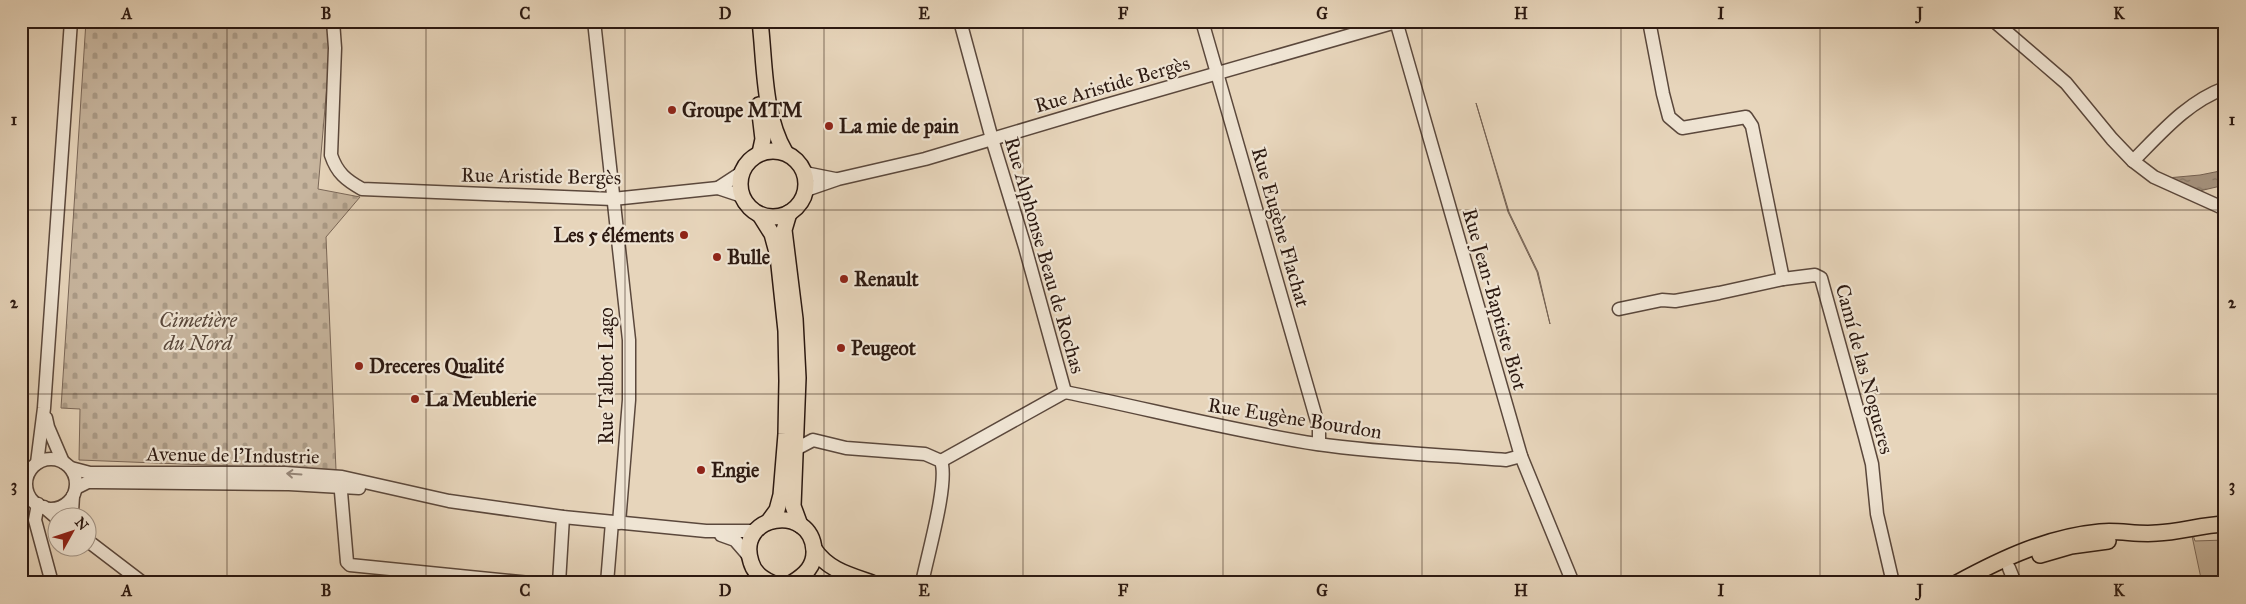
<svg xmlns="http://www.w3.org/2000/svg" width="2246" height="604" font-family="'IM FELL Great Primer',serif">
  <defs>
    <pattern id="cemetery-stones" width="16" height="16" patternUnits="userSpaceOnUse" patternTransform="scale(1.25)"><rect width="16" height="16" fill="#c7b59e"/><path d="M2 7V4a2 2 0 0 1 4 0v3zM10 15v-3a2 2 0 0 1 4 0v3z" fill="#ab9b87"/></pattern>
    <pattern id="water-ripples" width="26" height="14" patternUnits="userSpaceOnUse" patternTransform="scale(1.25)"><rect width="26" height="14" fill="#a79581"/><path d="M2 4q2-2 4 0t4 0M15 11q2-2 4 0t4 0" fill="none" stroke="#887968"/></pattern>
  </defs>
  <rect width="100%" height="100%" fill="#e7d5bb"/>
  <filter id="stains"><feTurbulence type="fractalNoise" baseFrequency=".004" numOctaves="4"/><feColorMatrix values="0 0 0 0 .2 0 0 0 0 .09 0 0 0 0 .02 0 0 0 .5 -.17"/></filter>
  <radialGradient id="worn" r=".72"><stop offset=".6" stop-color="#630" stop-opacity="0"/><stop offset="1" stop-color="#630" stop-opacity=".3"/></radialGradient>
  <path fill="#c7b59e" stroke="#7a6758" d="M2193,535L2195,541L2225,540V583H2202L2192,536H2187Z"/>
  <path fill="url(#cemetery-stones)" stroke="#7a6758" d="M86,21H326L330,50L318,189L360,197L326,237L336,470L79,460L80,409L61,408Z"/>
  <g fill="url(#water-ripples)" stroke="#766354">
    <path d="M1476,103L1509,212L1538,272L1550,324L1537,272L1508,212Z"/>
    <path d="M2225,170V185L2195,192L2167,178L2200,175Z"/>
  </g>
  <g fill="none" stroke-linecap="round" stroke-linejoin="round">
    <defs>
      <g id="minor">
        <path d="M333,21L335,48L331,155C337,173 346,180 362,189L613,199L718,188L742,196"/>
        <path d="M594,21L629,340V400L619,523"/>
        <path d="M1202,21L1319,428V444"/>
        <path d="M1396,21L1521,456L1573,583"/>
        <path d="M1649,21L1663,94L1669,117L1682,128L1746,117L1752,126L1783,279L1815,275L1821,278L1865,437L1872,464L1877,514L1893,583"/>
        <path d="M1994,21L2066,83L2112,139L2133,161L2154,177L2225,209"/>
        <path d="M2133,161C2161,133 2187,102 2225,88"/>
        <path d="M805,173L835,179"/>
        <path d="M718,188L741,173"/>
        <path d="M806,190L838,179L925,159L1103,106L1396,22"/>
        <path d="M1619,309L1662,300L1675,301L1719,293L1783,279"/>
        <path d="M1065,392C1149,409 1232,431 1317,444C1380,453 1443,455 1506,460L1521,456"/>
        <path d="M46,418L48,427L63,462"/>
        <path d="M796,449L813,440L846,448L925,454L941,461C949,482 927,557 922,583"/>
        <circle cx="51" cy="484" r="25"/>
        <path d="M941,461L1065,392L1025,247L992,139L960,21"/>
        <path d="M37,463L44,408L71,21"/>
        <path d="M71,468L90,473H285L342,477L449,501L563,517L706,531H755"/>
        <path d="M342,478L341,492L347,562L350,565L530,583"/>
        <path d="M76,488L88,482H96L289,484L359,488"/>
        <path d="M73,496L72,512L74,516"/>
        <path d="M38,504L35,520L52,583"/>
        <path d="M44,507L58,519"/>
        <path d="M721,535L735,540L748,555"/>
        <path d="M88,541L143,583"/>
        <path d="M2009,568L2015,583"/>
        <path d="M559,583L563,517"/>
        <path d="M607,583L612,522"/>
      </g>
      <g id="major">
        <path d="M760,21C765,64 763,114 785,152"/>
        <path d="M759,105L763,139L760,153"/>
        <circle cx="773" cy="184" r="33"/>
        <path d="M789,213L784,230L795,319L798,378L793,506L800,525"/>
        <path d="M760,215L772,234L778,256L786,331L787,381L786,434L781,495L777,510L769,521"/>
        <path d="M814,549C828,570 849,575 872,583"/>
        <path d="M2040,555L2071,546L2108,541"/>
        <path d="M772,583C762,579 754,573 751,562C735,514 811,503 814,550C815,566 805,575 792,583"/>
        <path d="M1957,583C2003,558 2048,537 2100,532C2119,530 2138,535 2157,533C2180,532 2201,525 2225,524"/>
      </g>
    </defs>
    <use href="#minor" stroke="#5b483c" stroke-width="15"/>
    <use href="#major" stroke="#2c1911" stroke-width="18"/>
    <use href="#minor" stroke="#efe4d3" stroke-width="12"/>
    <use href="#major" stroke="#e7d5bb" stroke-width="15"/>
  </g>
  <defs><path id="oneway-shaft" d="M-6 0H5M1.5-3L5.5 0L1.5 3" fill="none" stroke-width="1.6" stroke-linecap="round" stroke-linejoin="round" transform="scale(1.25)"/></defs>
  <use stroke="#97897c" href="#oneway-shaft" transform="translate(294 474) rotate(-176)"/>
  <path fill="none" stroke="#2c1911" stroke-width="1" stroke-opacity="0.55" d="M227,21V583M426,21V583M625,21V583M824,21V583M1023,21V583M1223,21V583M1422,21V583M1621,21V583M1820,21V583M2019,21V583M21,210H2225M21,394H2225"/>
  <g fill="#8f2418" stroke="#efe4d3" stroke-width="2">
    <circle cx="672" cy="110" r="5"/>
    <circle cx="829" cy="126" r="5"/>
    <circle cx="684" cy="235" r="5"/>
    <circle cx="717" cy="257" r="5"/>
    <circle cx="844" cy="279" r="5"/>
    <circle cx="841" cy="348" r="5"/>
    <circle cx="359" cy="366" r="5"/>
    <circle cx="415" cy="399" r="5"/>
    <circle cx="701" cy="470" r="5"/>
  </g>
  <g text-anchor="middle" stroke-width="4.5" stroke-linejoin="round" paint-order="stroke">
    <g font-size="20" fill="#2c1911" stroke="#efe4d3">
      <text transform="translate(1112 84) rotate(-16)" y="7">Rue Aristide Bergès</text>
      <text transform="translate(541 176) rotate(1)" y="7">Rue Aristide Bergès</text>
      <text transform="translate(1281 227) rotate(74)" y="7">Rue Eugène Flachat</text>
      <text transform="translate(1045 255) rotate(74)" y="7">Rue Alphonse Beau de Rochas</text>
      <text transform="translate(1495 299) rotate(74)" y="7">Rue Jean-Baptiste Biot</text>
      <text transform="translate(1865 369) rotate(75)" y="7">Camí de las Nogueres</text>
      <text transform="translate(606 376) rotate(-90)" y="7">Rue Talbot Lago</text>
      <text transform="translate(1295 418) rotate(9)" y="7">Rue Eugène Bourdon</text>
      <text transform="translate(233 455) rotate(1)" y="7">Avenue de l'Industrie</text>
    </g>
    <g font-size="20" font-weight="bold" fill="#2c1911" stroke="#efe4d3" text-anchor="start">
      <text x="682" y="117">Groupe MTM</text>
      <text x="839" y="133">La mie de pain</text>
      <text x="674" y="242" text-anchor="end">Les 5 éléments</text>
      <text x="727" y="264">Bulle</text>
      <text x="854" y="286">Renault</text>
      <text x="851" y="355">Peugeot</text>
      <text x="369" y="373">Dreceres Qualité</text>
      <text x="425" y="406">La Meublerie</text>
      <text x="711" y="477">Engie</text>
    </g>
    <g font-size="20" font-style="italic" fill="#5a483b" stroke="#efe4d3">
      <text x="198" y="327">Cimetière<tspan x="198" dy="23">du Nord</tspan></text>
    </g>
  </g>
  <rect width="2246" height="604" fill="none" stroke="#e7d5bb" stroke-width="55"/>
  <g transform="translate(72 532) rotate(50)"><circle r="24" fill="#efe4d3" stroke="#a19385"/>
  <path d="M0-4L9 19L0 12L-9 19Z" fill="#8f2418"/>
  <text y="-8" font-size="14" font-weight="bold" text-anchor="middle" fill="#2c1911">N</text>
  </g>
  <rect x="28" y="28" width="2190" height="548" fill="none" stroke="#2c1911" stroke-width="2"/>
  <g font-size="16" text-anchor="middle" font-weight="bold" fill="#2c1911">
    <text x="127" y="19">A</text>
    <text x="326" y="19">B</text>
    <text x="525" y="19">C</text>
    <text x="725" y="19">D</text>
    <text x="924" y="19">E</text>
    <text x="1123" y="19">F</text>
    <text x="1322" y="19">G</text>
    <text x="1521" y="19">H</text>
    <text x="1721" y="19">I</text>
    <text x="1920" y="19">J</text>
    <text x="2119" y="19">K</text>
    <text x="14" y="125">1</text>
    <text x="2232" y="125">1</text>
    <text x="14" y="308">2</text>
    <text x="2232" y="308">2</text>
    <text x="14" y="491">3</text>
    <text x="2232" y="491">3</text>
    <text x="127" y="596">A</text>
    <text x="326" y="596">B</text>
    <text x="525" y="596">C</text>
    <text x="725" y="596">D</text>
    <text x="924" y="596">E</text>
    <text x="1123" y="596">F</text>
    <text x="1322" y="596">G</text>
    <text x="1521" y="596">H</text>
    <text x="1721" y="596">I</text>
    <text x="1920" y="596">J</text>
    <text x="2119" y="596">K</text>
  </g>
  <rect width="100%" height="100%" filter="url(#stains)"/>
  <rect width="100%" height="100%" fill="url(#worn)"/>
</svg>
